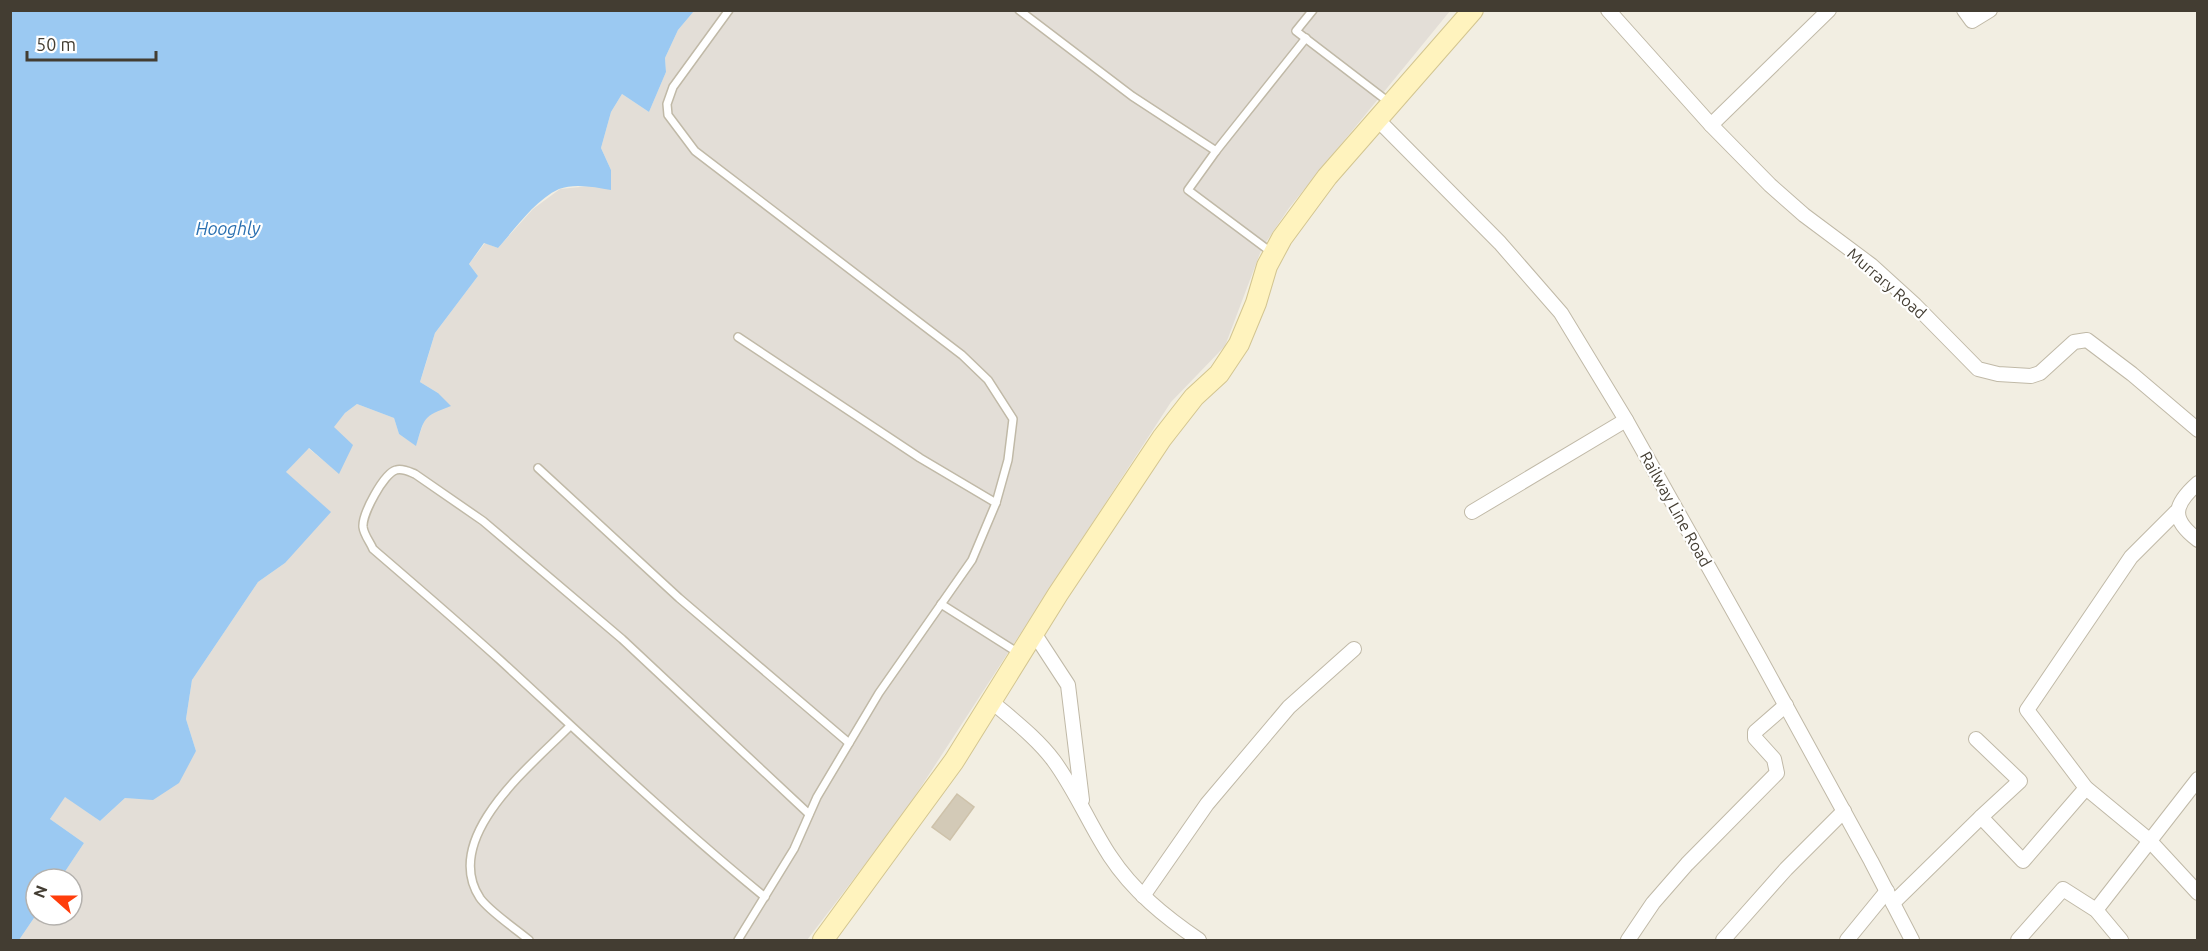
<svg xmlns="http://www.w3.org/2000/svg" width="2208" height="951" font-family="Ubuntu,sans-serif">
  <rect width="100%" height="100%" fill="#f2eee2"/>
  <path fill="#e3ded7" d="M694,11H1450L1289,208L1262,248L1225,346L1171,402L902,816L807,940H19L36,915H72V879H60L84,843L50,819L65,796L100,821L125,798L153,799L196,751L186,719L192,680L258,582L285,563L286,472L308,448L339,473L333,427L345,413L357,404L394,418L399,434L416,445L424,421L438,393L420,382L426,363L435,333L478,276L469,264L485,243L498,248L533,209L560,189L590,186L611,170L601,148L611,112L622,94L649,112L666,72L665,58L678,30Z"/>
  <path fill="#9bc9f2" d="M10,11H694L678,30L665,58L666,72L649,112L622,94L611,112L601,148L611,170V190C595,187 574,183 559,189C535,200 515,229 498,248L484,243L469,264L478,276L435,333L420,382L438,393L451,406C422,417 425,417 416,446L399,434L394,418L357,404L345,413L334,427L353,445L339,474L309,448L286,472L331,512L285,563L258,582L192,680L186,719L196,751L179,783L153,800L125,798L100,821L65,797L50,819L84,843L60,879H36V915L19,940H10Z"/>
  <path fill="#d3cab7" stroke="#cec2aa" stroke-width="1.5" d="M957,794L974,807L950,840L932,827Z"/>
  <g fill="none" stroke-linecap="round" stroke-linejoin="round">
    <defs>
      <g id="lane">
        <path d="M729,10L673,87L667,104L668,115L695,151L962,355L988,380L1013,419L1008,460L996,503L972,560L879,693L817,797L794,849L738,940"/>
        <path d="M1019,10L1132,96L1216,151L1188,190L1271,252"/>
        <path d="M1313,10L1296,31L1390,103"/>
        <path d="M1216,151L1306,38"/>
        <path d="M738,337L920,458L996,503"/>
        <path d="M538,468L679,598L849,743"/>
        <path d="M941,604L1020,654"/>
        <path d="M765,897C673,822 587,740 500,660C458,622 416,586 373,549C370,542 364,535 363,527C362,514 384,473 396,470C403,468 410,472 415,474L483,521L622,639L809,814"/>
        <path d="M529,940C516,929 489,911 480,898C440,837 533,764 570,726"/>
      </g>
      <g id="street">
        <path d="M1608,10L1711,125L1770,185L1804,215L1871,265L1915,305L1978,369L1998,374L2031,376L2040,373L2074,342L2087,340L2132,374L2198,430"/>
        <path d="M1964,10L1972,21L1990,10"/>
        <path d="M1378,120L1500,243L1561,313L1626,420L1758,655L1871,861L1912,940"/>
        <path d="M1711,125L1829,10"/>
        <path d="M2198,483C2173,505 2170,519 2198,540"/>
        <path d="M1472,512L1626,420"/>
        <path d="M2176,512L2131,557L2027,710L2086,788L2149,840L2198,893"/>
        <path d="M1034,633L1068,685L1082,800"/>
        <path d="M991,701C1013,720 1037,738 1054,761C1076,791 1090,826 1110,856C1133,891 1165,917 1199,940"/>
        <path d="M1976,739L2020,781L1981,817"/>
        <path d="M1143,896L1207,804L1289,707L1354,649"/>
        <path d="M1893,903L1981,817L2023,861L2086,788"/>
        <path d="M2096,910L2198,779"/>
        <path d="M1628,940L1653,903L1687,864L1777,773L1774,759L1755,738V732L1786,705"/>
        <path d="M1723,940L1786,869L1844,811"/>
        <path d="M1847,940L1887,891"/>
        <path d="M2018,940L2063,889L2096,910L2121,940"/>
      </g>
      <path id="secondary" d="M823,940L954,761L1058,594L1162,438L1194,397L1219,374L1239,344L1256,303L1267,266L1282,238L1327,177L1473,10"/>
    </defs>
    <use href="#lane" stroke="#c0b9a7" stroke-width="10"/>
    <use href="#street" stroke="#c0b9a7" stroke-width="16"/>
    <use href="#secondary" stroke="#d3c590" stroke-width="22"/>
    <use href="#lane" stroke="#fff" stroke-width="7"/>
    <use href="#street" stroke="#fff" stroke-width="14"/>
    <use href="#secondary" stroke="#fff3be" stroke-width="20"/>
  </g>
  <g text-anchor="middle" stroke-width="4.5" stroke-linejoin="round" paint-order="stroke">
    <g font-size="16" fill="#433d32" stroke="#fff">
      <text transform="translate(1887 283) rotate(41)" y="6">Murrary Road</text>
      <text transform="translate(1676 509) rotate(61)" y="6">Railway Line Road</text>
    </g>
    <g font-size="18" font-style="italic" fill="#2a70b1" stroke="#fff">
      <text x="228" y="235">Hooghly</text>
    </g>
  </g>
  <rect width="2208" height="951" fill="none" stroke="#433d32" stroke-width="24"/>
  <g transform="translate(54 897) rotate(291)"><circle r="28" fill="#ffffff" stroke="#b4b1ad" stroke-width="1.5"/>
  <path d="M0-4.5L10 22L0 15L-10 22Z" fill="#ff3d0b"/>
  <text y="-9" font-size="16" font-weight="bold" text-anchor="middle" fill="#433d32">N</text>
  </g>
  <path d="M27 51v9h129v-9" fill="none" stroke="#433d32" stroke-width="3"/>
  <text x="36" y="51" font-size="18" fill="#433d32" stroke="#ffffff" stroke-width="4.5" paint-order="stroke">50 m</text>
</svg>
